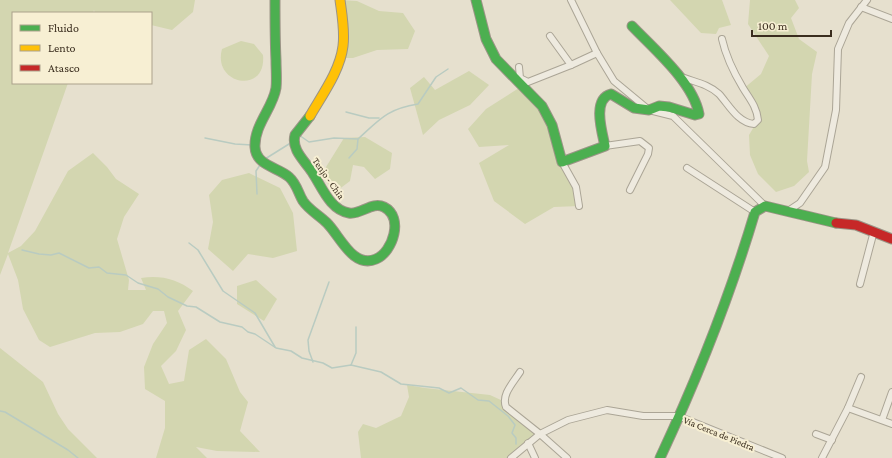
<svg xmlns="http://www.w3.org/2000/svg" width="892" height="458" font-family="'Crimson Pro',serif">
  <rect width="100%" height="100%" fill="#e6e0ce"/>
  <g fill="#d3d6b0">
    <path d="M0,0H195L193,12L172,30L151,25V13H95L94,10L93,13H13V83H68L8,253L21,246L35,231L68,171L93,153L107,167L116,179L139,194L124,217L117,239L129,280L128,290H146L141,278C161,275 177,279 193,291L178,311L186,330L176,351L161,366L169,384L184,381L189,350L206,339L226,359L240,392L248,402L240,431L260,452L217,451L196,447L207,458H156L165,428V401L145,389L144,367L153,344L167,323L164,311H153L143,324L120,332L95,333L50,347L39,340L23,309L18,280L8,254L0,275Z"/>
    <path d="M340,0L357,1L379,11L403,13L415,31L408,49L377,50L353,58H341Z"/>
    <path d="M670,0H722L731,25L719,28L716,34L701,33Z"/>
    <path d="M750,0H795L799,8L791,18L799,39L817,52L812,74L807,161L809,172L794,186L776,192L758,174L750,155L749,135L758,120L743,89L761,74L769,56L748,24Z"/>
    <path d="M241,41L254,44L263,55C267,95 212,85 222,49Z"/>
    <path d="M469,71L489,85L470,105L439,120L423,135L410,88L424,77L435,90Z"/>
    <path d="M522,86L542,106L576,187L579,206L554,207L525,224L494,201L479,163L509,145L479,147L468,129L486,109Z"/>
    <path d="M365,137L392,153L390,169L375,179L364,167L353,165L350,181L334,193L327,182L326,167L344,138Z"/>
    <path d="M249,173L280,188L293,213L297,251L273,258L248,254L233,271L208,249L213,222L209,195L222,180Z"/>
    <path d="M256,280L277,299L264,321L237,304V286Z"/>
    <path d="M0,348L43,382L58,414L68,429L97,458H0Z"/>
    <path d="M407,385L425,388L490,395L503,401L540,434L511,458H361L358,432L363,424L376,428L401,416L409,397Z"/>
  </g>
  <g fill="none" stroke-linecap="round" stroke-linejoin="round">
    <g stroke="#b9cbc1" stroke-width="1.5">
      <path d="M346,112L369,118H379"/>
      <path d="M299,135L309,142L334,138L358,139C380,119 387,109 418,104L436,77L448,69"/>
      <path d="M205,138L235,144L252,145"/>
      <path d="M349,158L357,149L358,139"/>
      <path d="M265,159L289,144L291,141"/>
      <path d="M257,194L256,171L260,165"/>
      <path d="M189,243L198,250L223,291L255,313L275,347"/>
      <path d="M22,250L39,254L51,255L59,253L89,268L99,267L107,273L126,275L138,283L158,289L168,297L187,306L196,307L220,322L242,327L248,332L255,334L276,348L291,351L302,358L323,363L332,368L351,365L381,372L401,384L439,388L449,393L461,388L478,400L489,401L508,416L515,425L512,433L516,438V444"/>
      <path d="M313,362L309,351L308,340L329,282"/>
      <path d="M351,365L356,353V327"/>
      <path d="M0,411L5,412L68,450L78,458"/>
    </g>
    <defs>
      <g id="street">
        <path d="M571,0L597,53L614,81L649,110L673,116L765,206"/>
        <path d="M861,7L892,19"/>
        <path d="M550,36L571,65"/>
        <path d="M519,67L520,78L528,82L571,65L597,53"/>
        <path d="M679,76C693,82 707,83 719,94C729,105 738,123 754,124L758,120C757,107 749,98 743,88C734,73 726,57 722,39"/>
        <path d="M605,146L640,141L649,148L648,154L630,190"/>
        <path d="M562,162L576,187L579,206"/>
        <path d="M687,168L755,212"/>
        <path d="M788,211L800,203L825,167L836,110L838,49L849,23L867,0"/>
        <path d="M860,284L874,231"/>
        <path d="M520,372C513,383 501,395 506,407L540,434L567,458"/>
        <path d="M848,408L861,377"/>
        <path d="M882,420L892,392"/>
        <path d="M816,434L832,440"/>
        <path d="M528,443L535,458"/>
        <path d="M511,458L540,434L568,420L607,410L643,416H678L782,458"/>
        <path d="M822,458L848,408L892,424"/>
      </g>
      <g id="fast">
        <path d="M275,0C275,20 275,40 276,60C276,69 277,79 276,88C273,108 254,125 255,147C256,166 278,167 289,177C297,184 298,193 303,201C309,210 319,215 327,223C340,236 353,269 376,259C393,252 404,217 384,207C372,201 361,215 349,213C330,210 322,187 312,172C305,161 291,150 295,135L310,116"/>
        <path d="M476,0L486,39L496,59L542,106L552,125L562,162L605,146C602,132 592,99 611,94L634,108L649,110L659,106L669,107L695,115L699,114C693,82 654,49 632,26"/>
        <path d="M660,458C697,379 730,296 755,212L765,206L836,223"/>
      </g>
      <path id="slow" d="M310,116C322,95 340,71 343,46C345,31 342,15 340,0"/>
      <path id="jam" d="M836,223L856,225L892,239"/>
    </defs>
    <use href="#street" stroke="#aba596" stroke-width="8"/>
    <use href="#fast" stroke="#9b9486" stroke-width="11"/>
    <use href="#slow" stroke="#9b9486" stroke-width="11"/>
    <use href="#jam" stroke="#9b9486" stroke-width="11"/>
    <use href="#street" stroke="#eeeadf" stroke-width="6"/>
    <use href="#fast" stroke="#4caf50" stroke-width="9"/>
    <use href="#slow" stroke="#ffc107" stroke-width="9"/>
    <use href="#jam" stroke="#c62828" stroke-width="9"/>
  </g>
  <g text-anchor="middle" stroke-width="4" stroke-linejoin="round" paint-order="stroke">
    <g font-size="10" fill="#3a2d1e" stroke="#f7efd3">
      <text transform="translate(329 178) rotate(55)" y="4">Tenjo - Chia</text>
      <text transform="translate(719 433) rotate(22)" y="4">Vía Cerca de Piedra</text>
    </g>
  </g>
  <rect x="12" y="12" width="140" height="72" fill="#f7efd3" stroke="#aba18b"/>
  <rect x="20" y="25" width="20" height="6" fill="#4caf50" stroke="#aba18b"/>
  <text x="48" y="32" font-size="12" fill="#3a2d1e">Fluido</text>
  <rect x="20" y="45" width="20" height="6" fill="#ffc107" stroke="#aba18b"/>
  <text x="48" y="52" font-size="12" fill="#3a2d1e">Lento</text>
  <rect x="20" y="65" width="20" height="6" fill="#c62828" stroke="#aba18b"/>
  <text x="48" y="72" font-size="12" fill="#3a2d1e">Atasco</text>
  <path d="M752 30v6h79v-6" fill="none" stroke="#3a2d1e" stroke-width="2"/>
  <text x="758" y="30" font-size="12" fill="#3a2d1e" stroke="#f7efd3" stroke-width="3" paint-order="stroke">100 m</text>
</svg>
